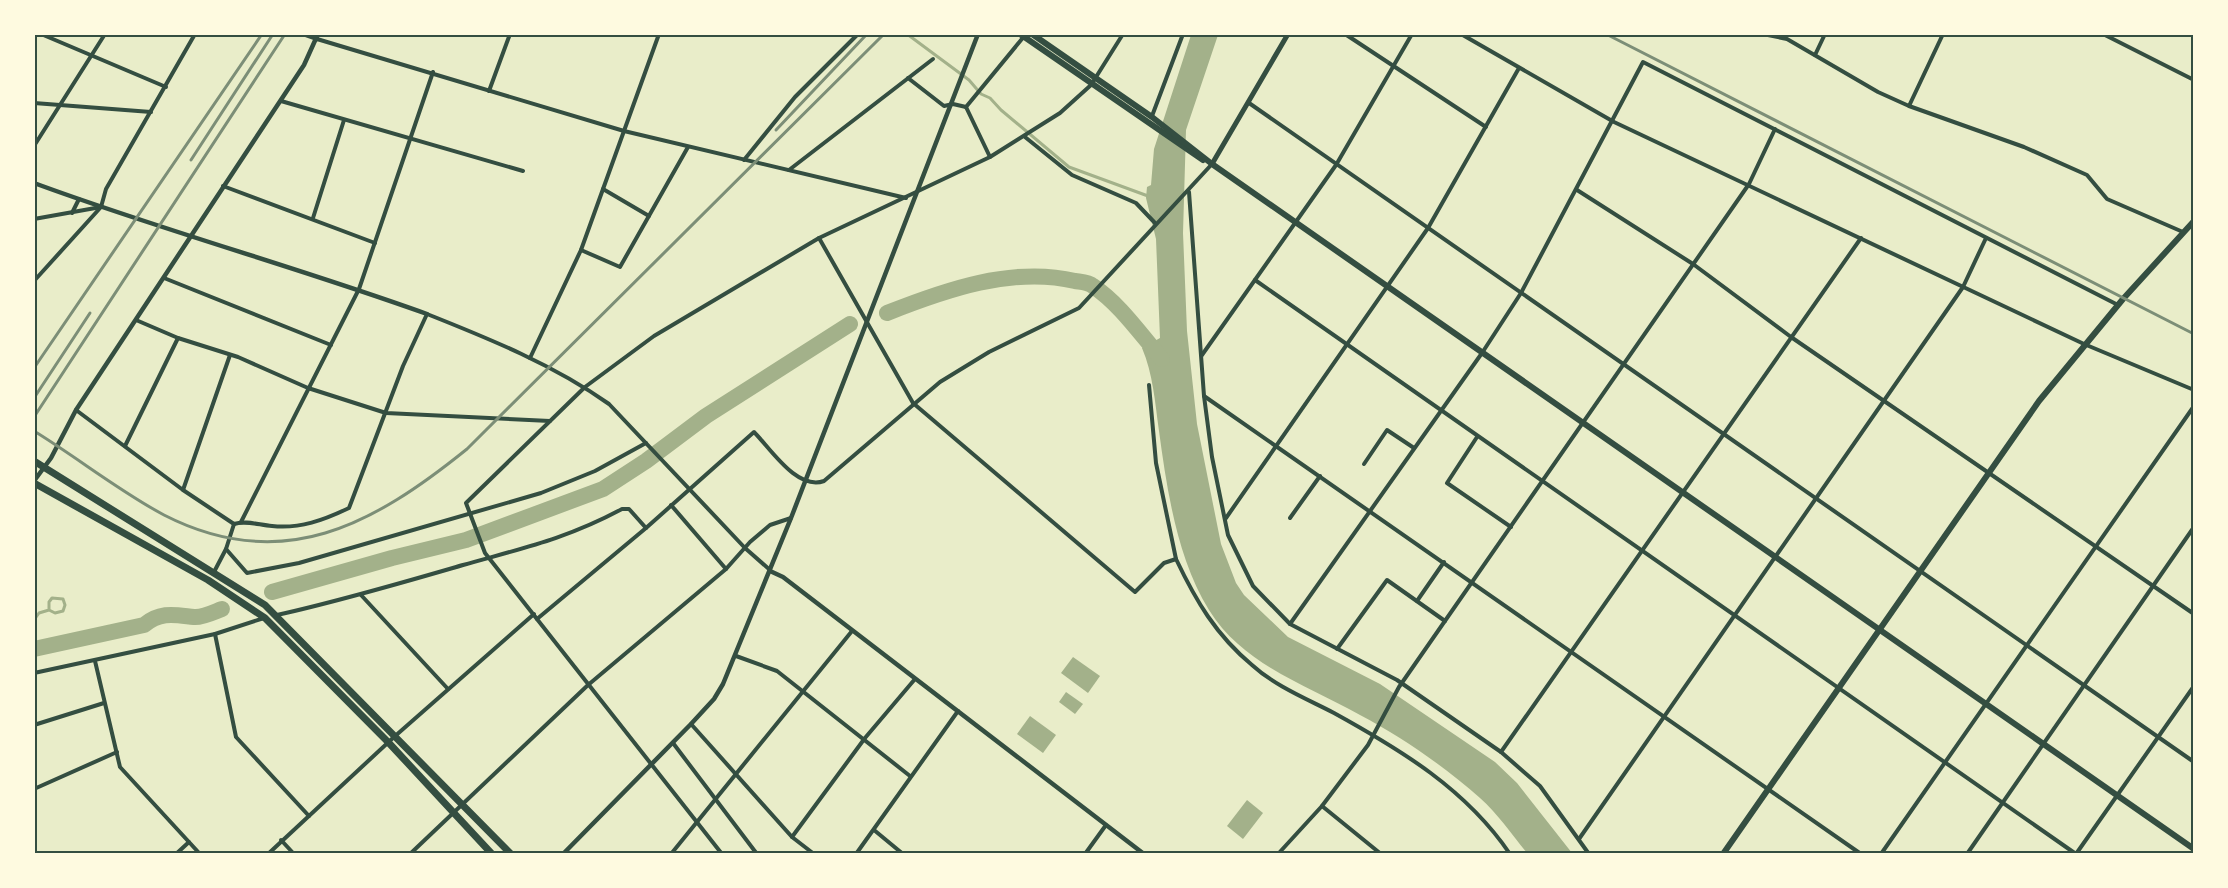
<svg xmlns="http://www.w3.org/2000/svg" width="2228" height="888" font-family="'Roboto Condensed',sans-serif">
  <rect width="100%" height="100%" fill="#e9edc9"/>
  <g fill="#a3b18a">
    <path d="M1191,35H1218L1186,130L1183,233L1187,331L1197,424L1221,544L1236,583L1244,595L1288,637L1380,684L1495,762L1517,783L1572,853H1527C1512,835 1498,814 1480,798C1445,767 1402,737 1360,715C1307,685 1243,665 1209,610C1177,558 1167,490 1159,431C1155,402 1153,374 1142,348L1160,338L1156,239L1146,198L1147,187L1151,185L1154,149Z"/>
    <path d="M1073,657L1100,676L1088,693L1061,673Z"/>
    <path d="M1066,692L1083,704L1075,714L1059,702Z"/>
    <path d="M1030,716L1056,735L1043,753L1017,734Z"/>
    <path d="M1247,800L1263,813L1243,839L1227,826Z"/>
  </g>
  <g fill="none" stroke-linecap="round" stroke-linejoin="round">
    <g stroke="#a3b18a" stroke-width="3">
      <path d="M907,34L969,80L981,94L990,98L1001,110L1069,167L1148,196"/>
      <path d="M34,620L39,613L49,610V602L52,598L63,599L65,605L63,611L55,613L49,610"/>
    </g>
    <g stroke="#a3b18a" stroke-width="16">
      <path d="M887,313C945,290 1013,266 1075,281C1081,282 1088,282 1093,286C1120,304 1141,335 1162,359"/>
      <path d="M272,592L392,558L466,540L603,489L646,461L706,416L850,324"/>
      <path d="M34,649L144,625C161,611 175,615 194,617C202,618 214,612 222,609"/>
    </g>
    <g stroke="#344e41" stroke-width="4">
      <path d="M41,34L166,87"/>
      <path d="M1345,34L1486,127"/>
      <path d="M1461,34L1614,122L2084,344L2194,390"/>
      <path d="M1763,34L1787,39L1878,92L1909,106L2024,147L2087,175L2107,199L2183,232"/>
      <path d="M2103,34L2194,80"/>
      <path d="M317,39L624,131L906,198"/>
      <path d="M1815,55L1825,34"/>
      <path d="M908,78L944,106L953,104L966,107"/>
      <path d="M489,91L510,34"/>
      <path d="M281,101L523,171"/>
      <path d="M34,103L151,112"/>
      <path d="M1249,103L2194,762"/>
      <path d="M1909,106L1943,34"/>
      <path d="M966,107L1026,34"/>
      <path d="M966,107L990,157"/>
      <path d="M1152,116L1183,34"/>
      <path d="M1025,137L1072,175L1136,203L1155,223"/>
      <path d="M34,146L105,34"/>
      <path d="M744,160L795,97L858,34"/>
      <path d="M789,170L933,59"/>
      <path d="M223,186L375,243"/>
      <path d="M603,189L649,216"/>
      <path d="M1577,190L1693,264L1791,337L2194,614"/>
      <path d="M1189,192L1204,396L1212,457L1228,535L1253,586L1290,624L1397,680L1501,752L1540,786L1589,854"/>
      <path d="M72,213L79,199"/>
      <path d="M313,218L344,120"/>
      <path d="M34,219L101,207"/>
      <path d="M819,238L913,403L1135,592L1164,563L1176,559C1196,601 1216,635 1252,665C1275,686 1307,699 1334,713C1401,750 1466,789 1510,854"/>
      <path d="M581,250L620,267L688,147"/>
      <path d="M164,278L331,345"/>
      <path d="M1255,280L2076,854"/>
      <path d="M34,281L101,207L106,189L195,34"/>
      <path d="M136,320L178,338L238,357L308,388L386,413L550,421"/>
      <path d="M1202,355L1336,165L1412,34"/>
      <path d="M530,358L581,250L659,34"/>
      <path d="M1149,385L1156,463L1176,559"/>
      <path d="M1204,396L1861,854"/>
      <path d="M76,410L183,490L234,524C246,520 259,525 272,526C300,529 324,520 349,508L403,366L427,314C490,339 554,365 609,404L745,548L770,570"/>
      <path d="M1477,437L1447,483L1511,527"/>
      <path d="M125,446L178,338"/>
      <path d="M1364,464L1387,430L1414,448"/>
      <path d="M183,490L230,355"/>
      <path d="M671,505L726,569"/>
      <path d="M1226,518L1428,228L1519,68"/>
      <path d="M1290,518L1320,476"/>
      <path d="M241,522L359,289L433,72"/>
      <path d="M226,549L247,573L299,563L541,493L595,471L646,443"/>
      <path d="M214,572L226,549L234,524"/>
      <path d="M361,595L448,689"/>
      <path d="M1417,601L1444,562"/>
      <path d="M277,615C340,601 401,583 463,565C523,548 566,539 622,509H629L646,528"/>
      <path d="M537,619L646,528L754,432C770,448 797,491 824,481L940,382L989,352L1079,308L1212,164"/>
      <path d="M1290,624L1482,353L1521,293L1643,62L2118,305"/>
      <path d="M215,634L236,737L309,816"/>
      <path d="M1337,649L1387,580L1445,621"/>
      <path d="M736,656L777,671L910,776"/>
      <path d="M95,661L120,767L200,854"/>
      <path d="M34,673L215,634L264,618"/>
      <path d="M691,724L792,837L814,854"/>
      <path d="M34,725L104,703"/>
      <path d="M673,743L757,854"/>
      <path d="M1501,752L1861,238"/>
      <path d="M34,789L117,752"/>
      <path d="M1322,806L1381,854"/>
      <path d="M874,830L903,854"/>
      <path d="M792,837L865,738L915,679"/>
      <path d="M1579,839L1963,287L1986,238"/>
      <path d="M281,840L294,854"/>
      <path d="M176,854L189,842"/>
      <path d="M268,854L394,737L534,614"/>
      <path d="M410,854L588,685L726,569L750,542L770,525L791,518"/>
      <path d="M671,854L852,631"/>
      <path d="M722,854L485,553L466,503L585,387L654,336L819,238L990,157L1060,113L1091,85L1123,34"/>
      <path d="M856,854L958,711"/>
      <path d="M1085,854L1106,825"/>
      <path d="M1278,854L1322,806L1368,745L1399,687L1749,184L1775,129"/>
      <path d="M1881,854L2194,406"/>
      <path d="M1967,854L2194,527"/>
      <path d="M2076,854L2194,686"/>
    </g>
    <g stroke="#344e41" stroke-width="4.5">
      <path d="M303,34L317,39"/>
      <path d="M34,183C164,231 297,267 427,314"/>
      <path d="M34,481L51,458L76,410L304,65L318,34"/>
      <path d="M770,571L783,577L1144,854"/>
      <path d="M563,854L691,724L714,699L723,684L791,518L978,34"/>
    </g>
    <path stroke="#344e41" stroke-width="5" d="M1212,164L1288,34"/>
    <g stroke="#344e41" stroke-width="6">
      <path d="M1020,34L1203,160"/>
      <path d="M1032,34L1152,117L1212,164L2194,849"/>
      <path d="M1723,854L2039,401L2123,299L2194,221"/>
    </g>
    <g stroke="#344e41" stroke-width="7">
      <path d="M34,461L265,605L511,854"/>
      <path d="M34,483L208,580L265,618L388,742L492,854"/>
    </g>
    <g stroke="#7c8e77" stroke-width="3">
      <path d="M1606,34L2194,334"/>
      <path d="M776,130L867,34"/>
      <path d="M191,160L273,34"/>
      <path d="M34,368L262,34"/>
      <path d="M34,398L90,313"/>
      <path d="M34,417L285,34"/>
      <path d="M34,431C78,458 119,491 164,515C283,576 374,524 467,449L884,34"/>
    </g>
  </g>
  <rect width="2228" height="888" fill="none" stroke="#fefae0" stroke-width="72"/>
  <rect x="36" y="36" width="2156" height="816" fill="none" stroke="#344e41" stroke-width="2"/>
</svg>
